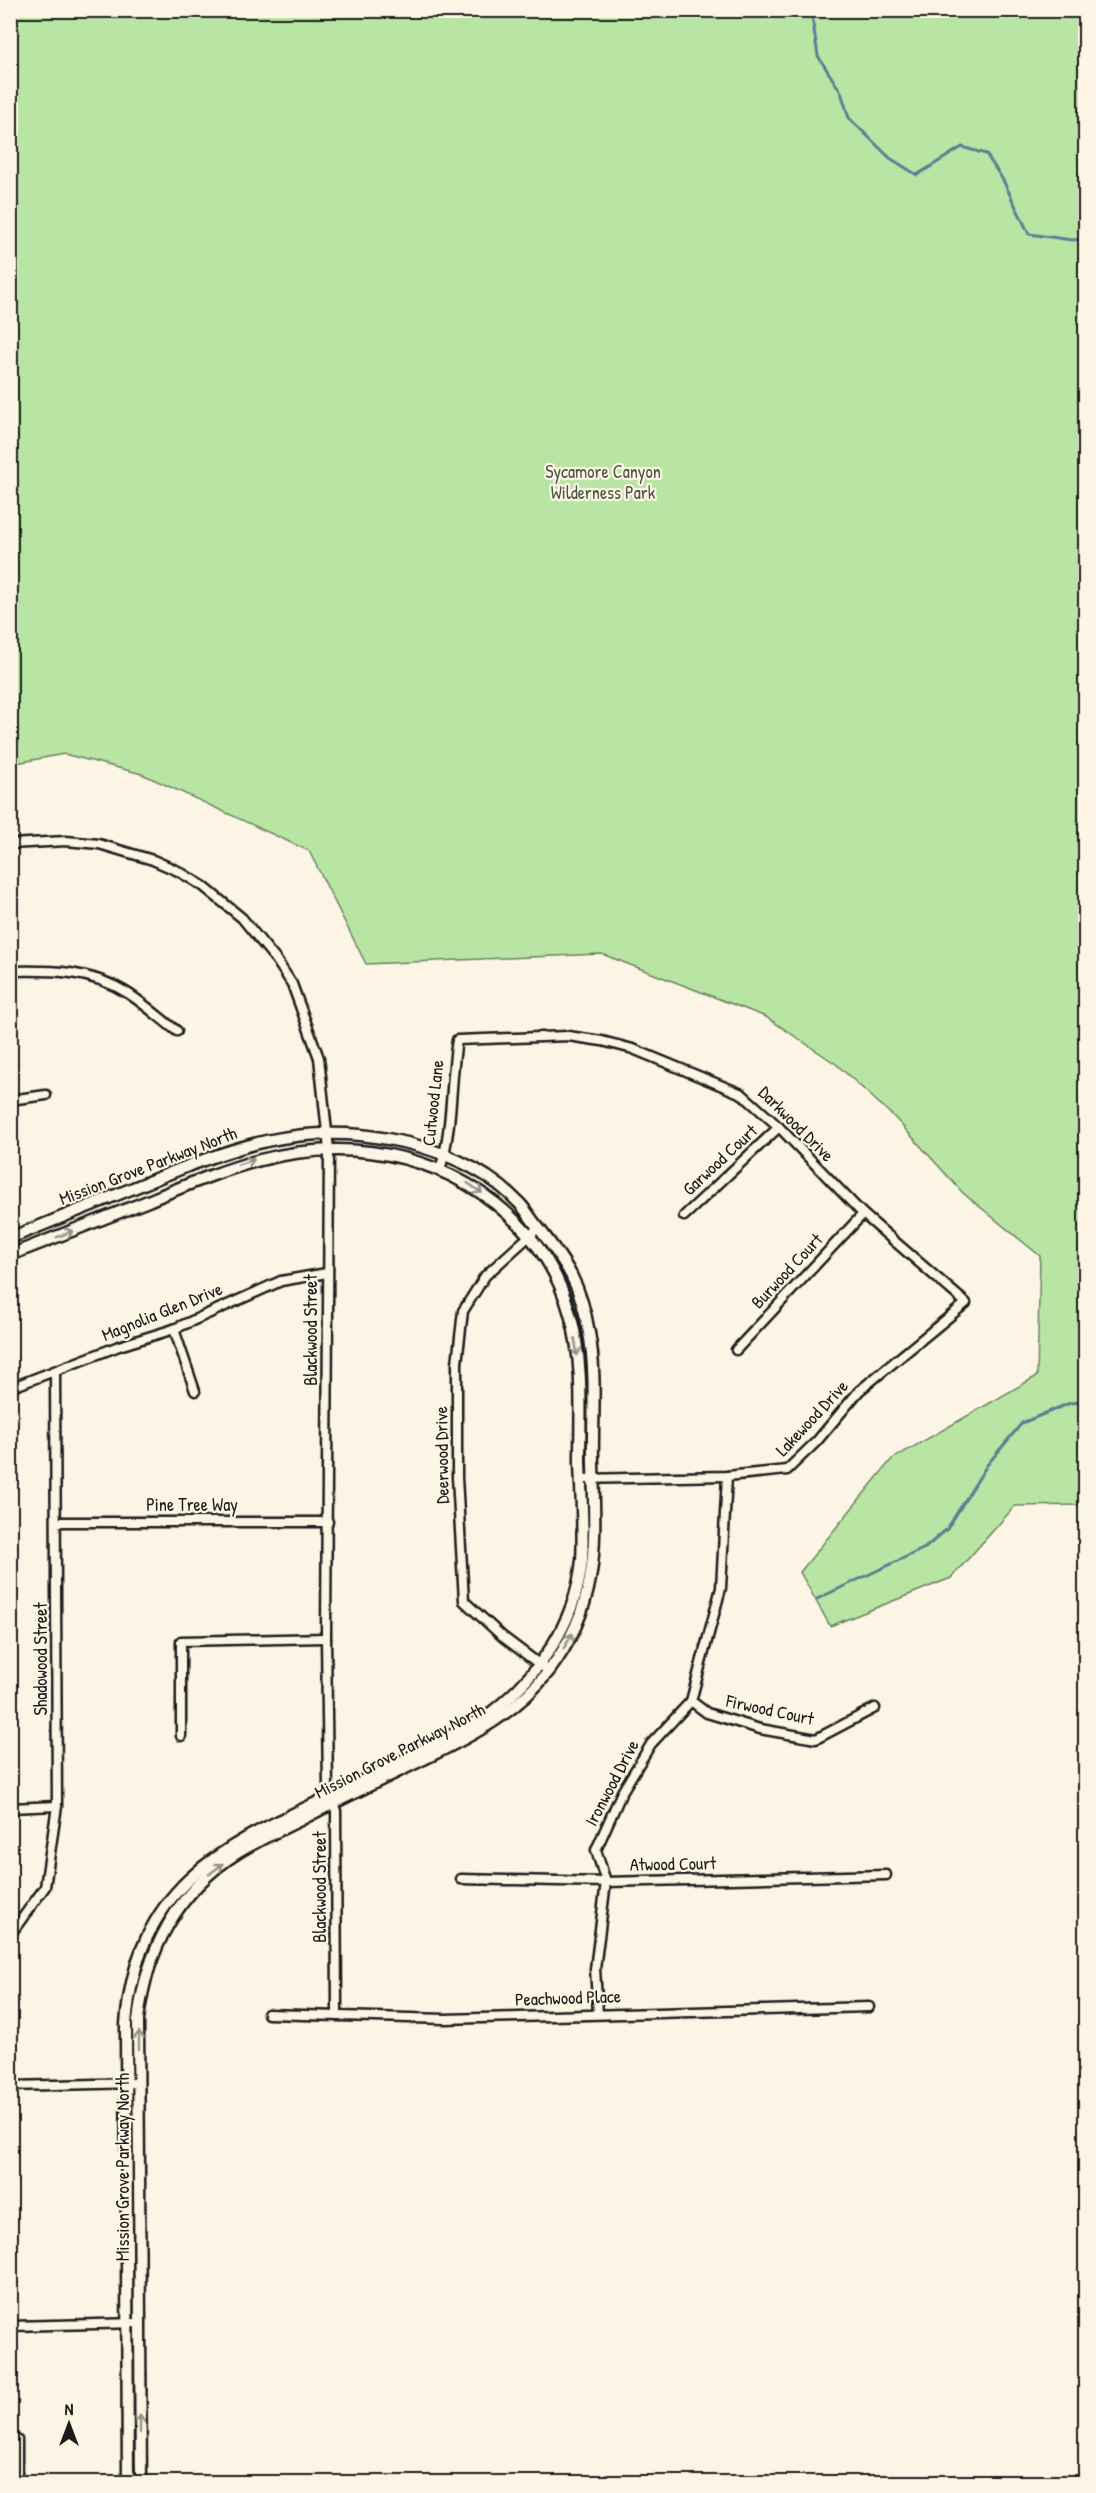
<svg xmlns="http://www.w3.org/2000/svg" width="1096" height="2493" font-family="'Patrick Hand',sans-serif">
  <rect width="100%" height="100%" fill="#fcf5e5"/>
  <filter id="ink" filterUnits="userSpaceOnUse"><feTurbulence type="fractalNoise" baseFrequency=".0167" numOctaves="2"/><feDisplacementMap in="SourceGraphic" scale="12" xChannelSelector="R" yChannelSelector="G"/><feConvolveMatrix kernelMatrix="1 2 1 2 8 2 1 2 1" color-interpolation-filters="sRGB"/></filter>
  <g filter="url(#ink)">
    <path fill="#b8e5a3" stroke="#6a8060" stroke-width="1.5" d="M11,10L1085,11V1505L1015,1506L951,1578L830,1626L800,1572L892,1459L1037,1376L1040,1256L963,1193L895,1118L836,1064L766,1017L602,954L366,964L309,851L142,774L64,754L11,764Z"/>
    <g fill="#87c0e6" stroke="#5c7e95" stroke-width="1.5">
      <path d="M927,2476V2482H886V2477Z"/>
      <rect x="1002" y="2477" width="44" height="5"/>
    </g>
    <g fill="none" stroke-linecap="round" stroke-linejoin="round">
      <g stroke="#5c7e95" stroke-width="3">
        <path d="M814,10L812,17L818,56L841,92L849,118L890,158L917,175L962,147L986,154L1003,180L1029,234L1072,240L1086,239"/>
        <path d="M817,1599L925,1548L947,1529L987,1465L1022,1423L1070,1403L1086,1402"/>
      </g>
      <defs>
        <g id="minor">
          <path d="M10,844L66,841L99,844L153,860L178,871L203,886L242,918L277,961L292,984L319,1058L329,1150L326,1638L328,1788L336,1811L337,2015"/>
          <path d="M10,971C52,970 92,970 129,994C146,1005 161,1019 177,1031"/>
          <path d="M10,1100L46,1095"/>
          <path d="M440,1170C453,1128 450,1083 457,1040L568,1036L602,1041L633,1049L742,1094L779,1127L863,1214L966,1303L859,1391L817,1441L787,1470L727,1476L581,1479"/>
          <path d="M684,1216L779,1127"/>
          <path d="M538,1228L485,1276L463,1311L457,1363V1477L464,1601L503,1637L543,1667"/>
          <path d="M174,1329L195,1391"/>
          <path d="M736,1350L863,1214"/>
          <path d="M10,1388L119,1346L174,1329L281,1281L327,1273"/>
          <path d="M57,1522H328"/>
          <path d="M691,1701L707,1713L760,1729L816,1739L875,1708"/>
          <path d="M181,1736V1641L326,1638"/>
          <path d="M10,1808L57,1806"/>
          <path d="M461,1879L606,1882L886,1875"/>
          <path d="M10,1935L45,1887L57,1806L55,1372"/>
          <path d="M268,2014L445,2019L869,2007"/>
          <path d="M598,2014L595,1969L606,1882L596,1850L622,1792L651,1744L691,1701L721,1588L727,1476"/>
          <path d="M10,2086L139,2083"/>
          <path d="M10,2326L140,2323"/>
          <path d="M17,2440V2482"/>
        </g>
        <g id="tertiary">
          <path d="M10,1238C58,1219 106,1199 153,1180C234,1147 299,1122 388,1139C434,1147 484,1167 517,1201C525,1208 530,1218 537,1226C567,1264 581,1284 589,1333C597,1375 592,1420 593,1463C595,1543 601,1602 549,1671C518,1711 477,1733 432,1755C389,1776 345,1797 302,1819C280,1830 258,1840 237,1853C177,1891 146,1951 138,2020L141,2482"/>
          <path d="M10,1255C56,1237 102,1219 148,1201C223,1170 287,1142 370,1152C461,1163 545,1223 570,1314C584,1362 580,1413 580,1462C581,1494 584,1528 582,1560C576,1625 535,1681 484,1718C433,1745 381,1773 329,1797C217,1849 137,1887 126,2024L128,2482"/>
        </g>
      </defs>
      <use href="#minor" stroke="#1c1c1c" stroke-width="13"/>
      <use href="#tertiary" stroke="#1c1c1c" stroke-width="15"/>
      <use href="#minor" stroke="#fcf5e5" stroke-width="8"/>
      <use href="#tertiary" stroke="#fcf5e5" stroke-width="10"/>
    </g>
    <defs><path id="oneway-shaft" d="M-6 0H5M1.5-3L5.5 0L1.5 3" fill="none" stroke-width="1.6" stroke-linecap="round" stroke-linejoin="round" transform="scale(1.5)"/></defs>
    <g stroke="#97938b">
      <use href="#oneway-shaft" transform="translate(246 1162) rotate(-17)"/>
      <use href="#oneway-shaft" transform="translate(475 1188) rotate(34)"/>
      <use href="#oneway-shaft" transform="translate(65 1234) rotate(-22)"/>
      <use href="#oneway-shaft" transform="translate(576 1347) rotate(82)"/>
      <use href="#oneway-shaft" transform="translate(568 1641) rotate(-60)"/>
      <use href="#oneway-shaft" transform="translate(216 1869) rotate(-38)"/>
      <use href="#oneway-shaft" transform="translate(139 2040) rotate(-90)"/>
      <use href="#oneway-shaft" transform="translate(140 2424) rotate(-90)"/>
    </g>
  </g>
  <g text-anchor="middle" stroke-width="4.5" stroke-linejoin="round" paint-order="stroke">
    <g font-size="18" fill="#4b5844" stroke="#fcf5e5">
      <text x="603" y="478">Sycamore Canyon<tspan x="603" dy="21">Wilderness Park</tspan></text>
    </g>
    <g font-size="18" fill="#1c1c1c" stroke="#fcf5e5">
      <text transform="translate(433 1103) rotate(-84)" y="6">Cutwood Lane</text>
      <text transform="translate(796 1124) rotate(45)" y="6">Darkwood Drive</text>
      <text transform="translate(720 1160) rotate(-43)" y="6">Garwood Court</text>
      <text transform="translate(148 1166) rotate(-21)" y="6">Mission Grove Parkway North</text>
      <text transform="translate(787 1271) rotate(-47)" y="6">Burwood Court</text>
      <text transform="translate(162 1312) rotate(-22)" y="6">Magnolia Glen Drive</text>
      <text transform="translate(311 1330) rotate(-90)" y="6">Blackwood Street</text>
      <text transform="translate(812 1418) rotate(-47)" y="6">Lakewood Drive</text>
      <text transform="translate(442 1455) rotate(-91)" y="6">Deerwood Drive</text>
      <text x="192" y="1511">Pine Tree Way</text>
      <text transform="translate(41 1659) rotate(-90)" y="6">Shadowood Street</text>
      <text transform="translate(770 1710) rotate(12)" y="6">Firwood Court</text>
      <text transform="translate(400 1751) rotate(-27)" y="6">Mission Grove Parkway North</text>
      <text transform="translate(612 1783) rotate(-62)" y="6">Ironwood Drive</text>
      <text transform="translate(673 1864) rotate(-1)" y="6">Atwood Court</text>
      <text transform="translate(320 1887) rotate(-90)" y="6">Blackwood Street</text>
      <text transform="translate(568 1998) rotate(-2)" y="6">Peachwood Place</text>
      <text transform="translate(123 2167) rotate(-90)" y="6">Mission Grove Parkway North</text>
    </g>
  </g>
  <rect width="1096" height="2493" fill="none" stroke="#fcf5e5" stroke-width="36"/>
  <rect x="18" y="18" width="1060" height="2457" fill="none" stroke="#1c1c1c" stroke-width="2" filter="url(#ink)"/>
  <g transform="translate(69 2424)" stroke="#fcf5e5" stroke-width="4.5" paint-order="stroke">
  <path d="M0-4.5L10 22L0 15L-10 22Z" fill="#1c1c1c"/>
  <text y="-9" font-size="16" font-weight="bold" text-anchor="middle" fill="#1c1c1c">N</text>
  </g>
</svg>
